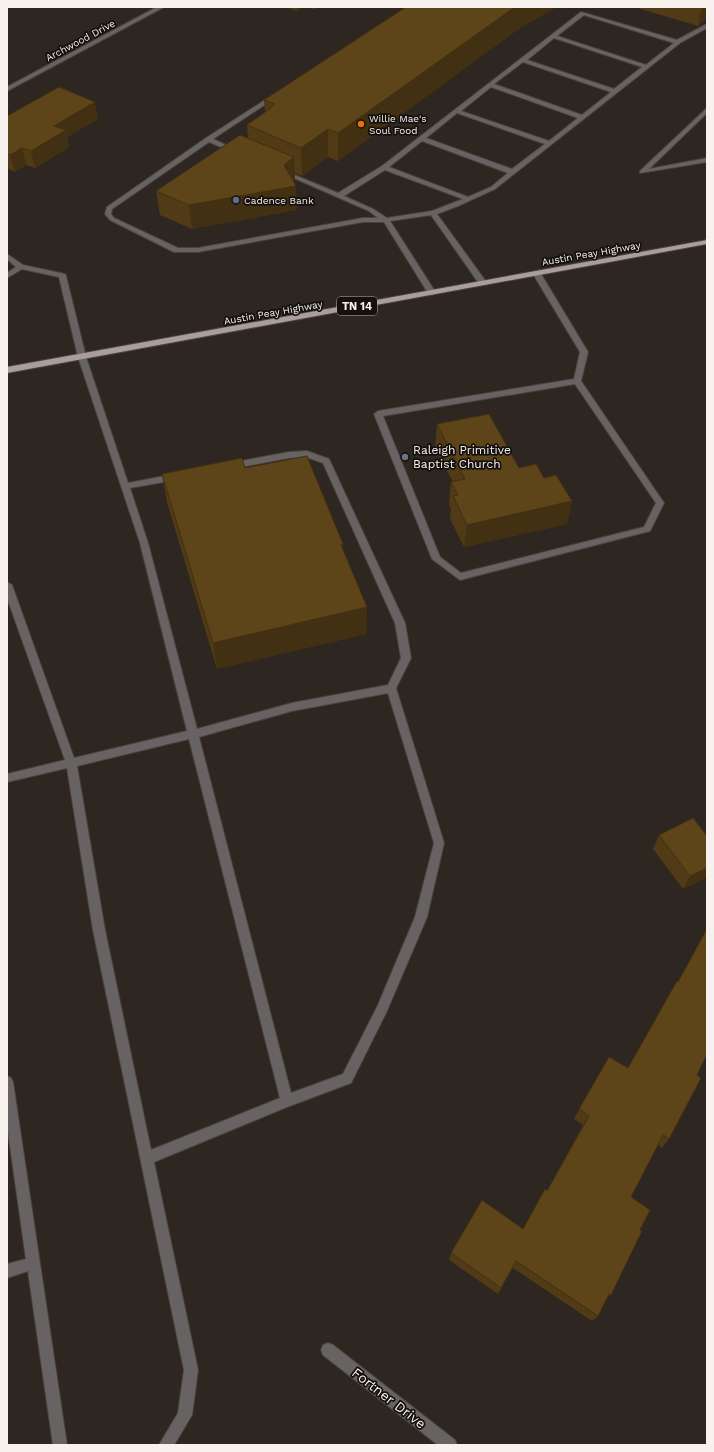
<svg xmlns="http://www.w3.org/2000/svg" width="714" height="1452" font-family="'Work Sans',sans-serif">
  <rect width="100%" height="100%" fill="#2e2620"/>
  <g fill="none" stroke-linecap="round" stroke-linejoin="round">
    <defs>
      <g id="lane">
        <path d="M581,12L677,40L707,24V28L680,43L495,189L458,206L437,214L487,283L486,285H480L431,215L390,221L436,293L432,295L428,293L384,222H363L198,252H174L110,220L105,214L107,207L206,138L276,93L278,94V96L213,139L237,150V152H233L209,142L112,209L111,214L114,218L178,248H198L363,218H378L369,211L280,172L285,171L338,193L382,166ZM584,15L674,43L646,65L557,36ZM554,38L642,67L614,89L527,60ZM523,62L611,92L582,115L494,84ZM491,87L578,118L549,141L461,111ZM457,113L545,144L512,169L426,138ZM422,141L508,173L491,187L468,197L389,167ZM385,170L463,199L432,211L387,218L373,209L344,196Z"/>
        <path d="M707,108V113L649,169L707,158V162L640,173V171Z"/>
        <path d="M7,254L23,265L65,274L66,276L86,357L128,483L175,474L179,477L175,480L130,488L148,543L197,729L292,703L388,685L401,658L395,623L323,463L306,457L289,458L230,469L226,466L230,463L289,452L307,451L329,459L405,623L411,658L396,688L444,843L427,917L386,1013L351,1083L287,1107L154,1162L198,1370L192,1415L174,1445H159L178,1413L184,1370L93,930L67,768L7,782V774L65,760L7,598V582L12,585L74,758L187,731L140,543L78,357L59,277L22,269L7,278V273L16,267L7,259ZM388,693L434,843L415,917L378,1005L343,1074L291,1093L199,737L292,711ZM189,739L280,1098L151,1150L105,930L77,766Z"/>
        <path d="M534,272H537L541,274L588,352L581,381L664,503L650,531L460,580L432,559L374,414L378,411L574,379L580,352L533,274ZM575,384L656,503L644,527L461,573L440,557L383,416Z"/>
        <path d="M7,1076L11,1078L13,1082L67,1445H53L28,1271L7,1278V1264L26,1259L7,1125Z"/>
      </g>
      <g id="street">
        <path d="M157,7H164L7,91V87Z"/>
        <path d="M328,1343L333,1345L455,1440L457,1445H438L323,1355L321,1350L323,1345Z"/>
      </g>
      <path id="primary" d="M707,240V244L7,373V367Z"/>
    </defs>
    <use href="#lane" stroke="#4a433d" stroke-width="2"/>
    <use href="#street" stroke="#4a433d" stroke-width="2"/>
    <use href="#primary" stroke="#4a433d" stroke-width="2"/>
    <use href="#lane" fill="#686363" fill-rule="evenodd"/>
    <use href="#street" fill="#686363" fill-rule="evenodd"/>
    <use href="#primary" fill="#a99d9d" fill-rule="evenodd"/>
  </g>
  <g fill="#513a16">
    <path d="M285,7H304L297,11Z"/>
    <path d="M307,7H318L314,9Z"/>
    <path d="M634,7H707V18L698,26Z"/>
    <path d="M520,28L338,161L328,157L302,176L295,173V181L293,182L297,210L192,229L160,215L156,191L248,138L247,125L265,113L264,100Z"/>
    <path d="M7,116L98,119L67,137L69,147L35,168L26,165L15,172L7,168Z"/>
    <path d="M437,424L519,468L544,478L572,501L567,524L464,547L450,519L451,509L449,505L451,482H453L435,448Z"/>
    <path d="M245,468L343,544V550L367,607L366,634L217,669L167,502L162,474Z"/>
    <path d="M659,835L707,877L683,889L653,849Z"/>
    <path d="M707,928V1054L697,1075L669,1139L662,1148L658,1145L631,1197L640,1230L611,1295L606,1299L598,1316L592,1321L513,1268L498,1294L449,1260L451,1253L523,1229L547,1191L583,1125L574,1119L609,1057L628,1068L670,993L678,982Z"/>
  </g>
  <g fill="#423012">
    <path d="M297,7H304L297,11Z"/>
    <path d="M515,7H557L520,28L338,161V133Z"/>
    <path d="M702,7H707V18L698,26Z"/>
    <path d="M95,102L98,119L67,137L69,147L35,168L31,151L54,126Z"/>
    <path d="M328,129V157L302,176L301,148Z"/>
    <path d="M22,148L26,165L15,172L10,155Z"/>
    <path d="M294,157L295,181L285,188L284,165Z"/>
    <path d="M296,186L297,210L192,229L189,205Z"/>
    <path d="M572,501L567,524L464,547L467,525Z"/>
    <path d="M367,607L366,634L217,669L213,643Z"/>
    <path d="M707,868V877L683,889L690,876Z"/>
  </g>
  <g fill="#5e4419" stroke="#423012">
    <path d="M406,7H515L338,133L328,129L301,148L247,125L271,108H270L275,104L264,100Z"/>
    <path d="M59,87L95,102L54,126L66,130L31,151L22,148L10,155L7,153V116Z"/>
    <path d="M240,135L294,157L284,165L296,186L189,205L156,191Z"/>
    <path d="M489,414L519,468L536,464L544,478L556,475L572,501L467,525L453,496L458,495L451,482L465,479L437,424Z"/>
    <path d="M307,456L343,544L341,545L367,607L213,643L162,474L242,458L245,468Z"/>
    <path d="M693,818L707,836V868L690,876L659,835Z"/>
    <path d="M707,929V1054L697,1075L701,1078L669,1139L663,1135L631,1197L650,1210L640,1230L642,1231L611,1295L609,1294L598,1316L516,1261L501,1288L451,1253L482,1200L523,1229L545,1189L547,1191L589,1116L579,1109L609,1057L628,1068L677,981L678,982Z"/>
  </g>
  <circle fill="#e8710a" stroke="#13100d" stroke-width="1.5" cx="361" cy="124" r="4"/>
  <circle fill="#5c6f8a" stroke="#13100d" stroke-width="1.5" cx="236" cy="200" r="4"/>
  <circle fill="#6b7280" stroke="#13100d" stroke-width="1.5" cx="405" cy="457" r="4"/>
  <g text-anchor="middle" stroke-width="3.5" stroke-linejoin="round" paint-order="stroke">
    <g font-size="10" fill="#f8f2ef" stroke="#13100d">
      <text transform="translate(80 40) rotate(-28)" y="4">Archwood Drive</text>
      <text transform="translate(591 253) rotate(-10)" y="4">Austin Peay Highway</text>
      <text transform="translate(273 312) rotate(-10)" y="4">Austin Peay Highway</text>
    </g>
    <g font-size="10" fill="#f8f2ef" stroke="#13100d" text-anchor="start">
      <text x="369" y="122">Willie Mae's<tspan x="369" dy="12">Soul Food</tspan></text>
      <text x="244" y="204">Cadence Bank</text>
    </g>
    <rect fill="#13100d" stroke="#b3aeab" stroke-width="1" x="337" y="297" width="40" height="18" rx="3"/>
    <g font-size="11" font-weight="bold" fill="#f8f2ef">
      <text x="357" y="310">TN 14</text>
    </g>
    <g font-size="12" fill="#f8f2ef" stroke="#13100d" text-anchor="start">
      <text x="413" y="454">Raleigh Primitive<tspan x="413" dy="14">Baptist Church</tspan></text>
    </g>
    <g font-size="14" fill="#f8f2ef" stroke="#13100d">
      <text transform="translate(389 1398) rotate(38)" y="5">Fortner Drive</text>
    </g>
  </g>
  <rect width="714" height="1452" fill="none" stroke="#f8f2ef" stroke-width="16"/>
</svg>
